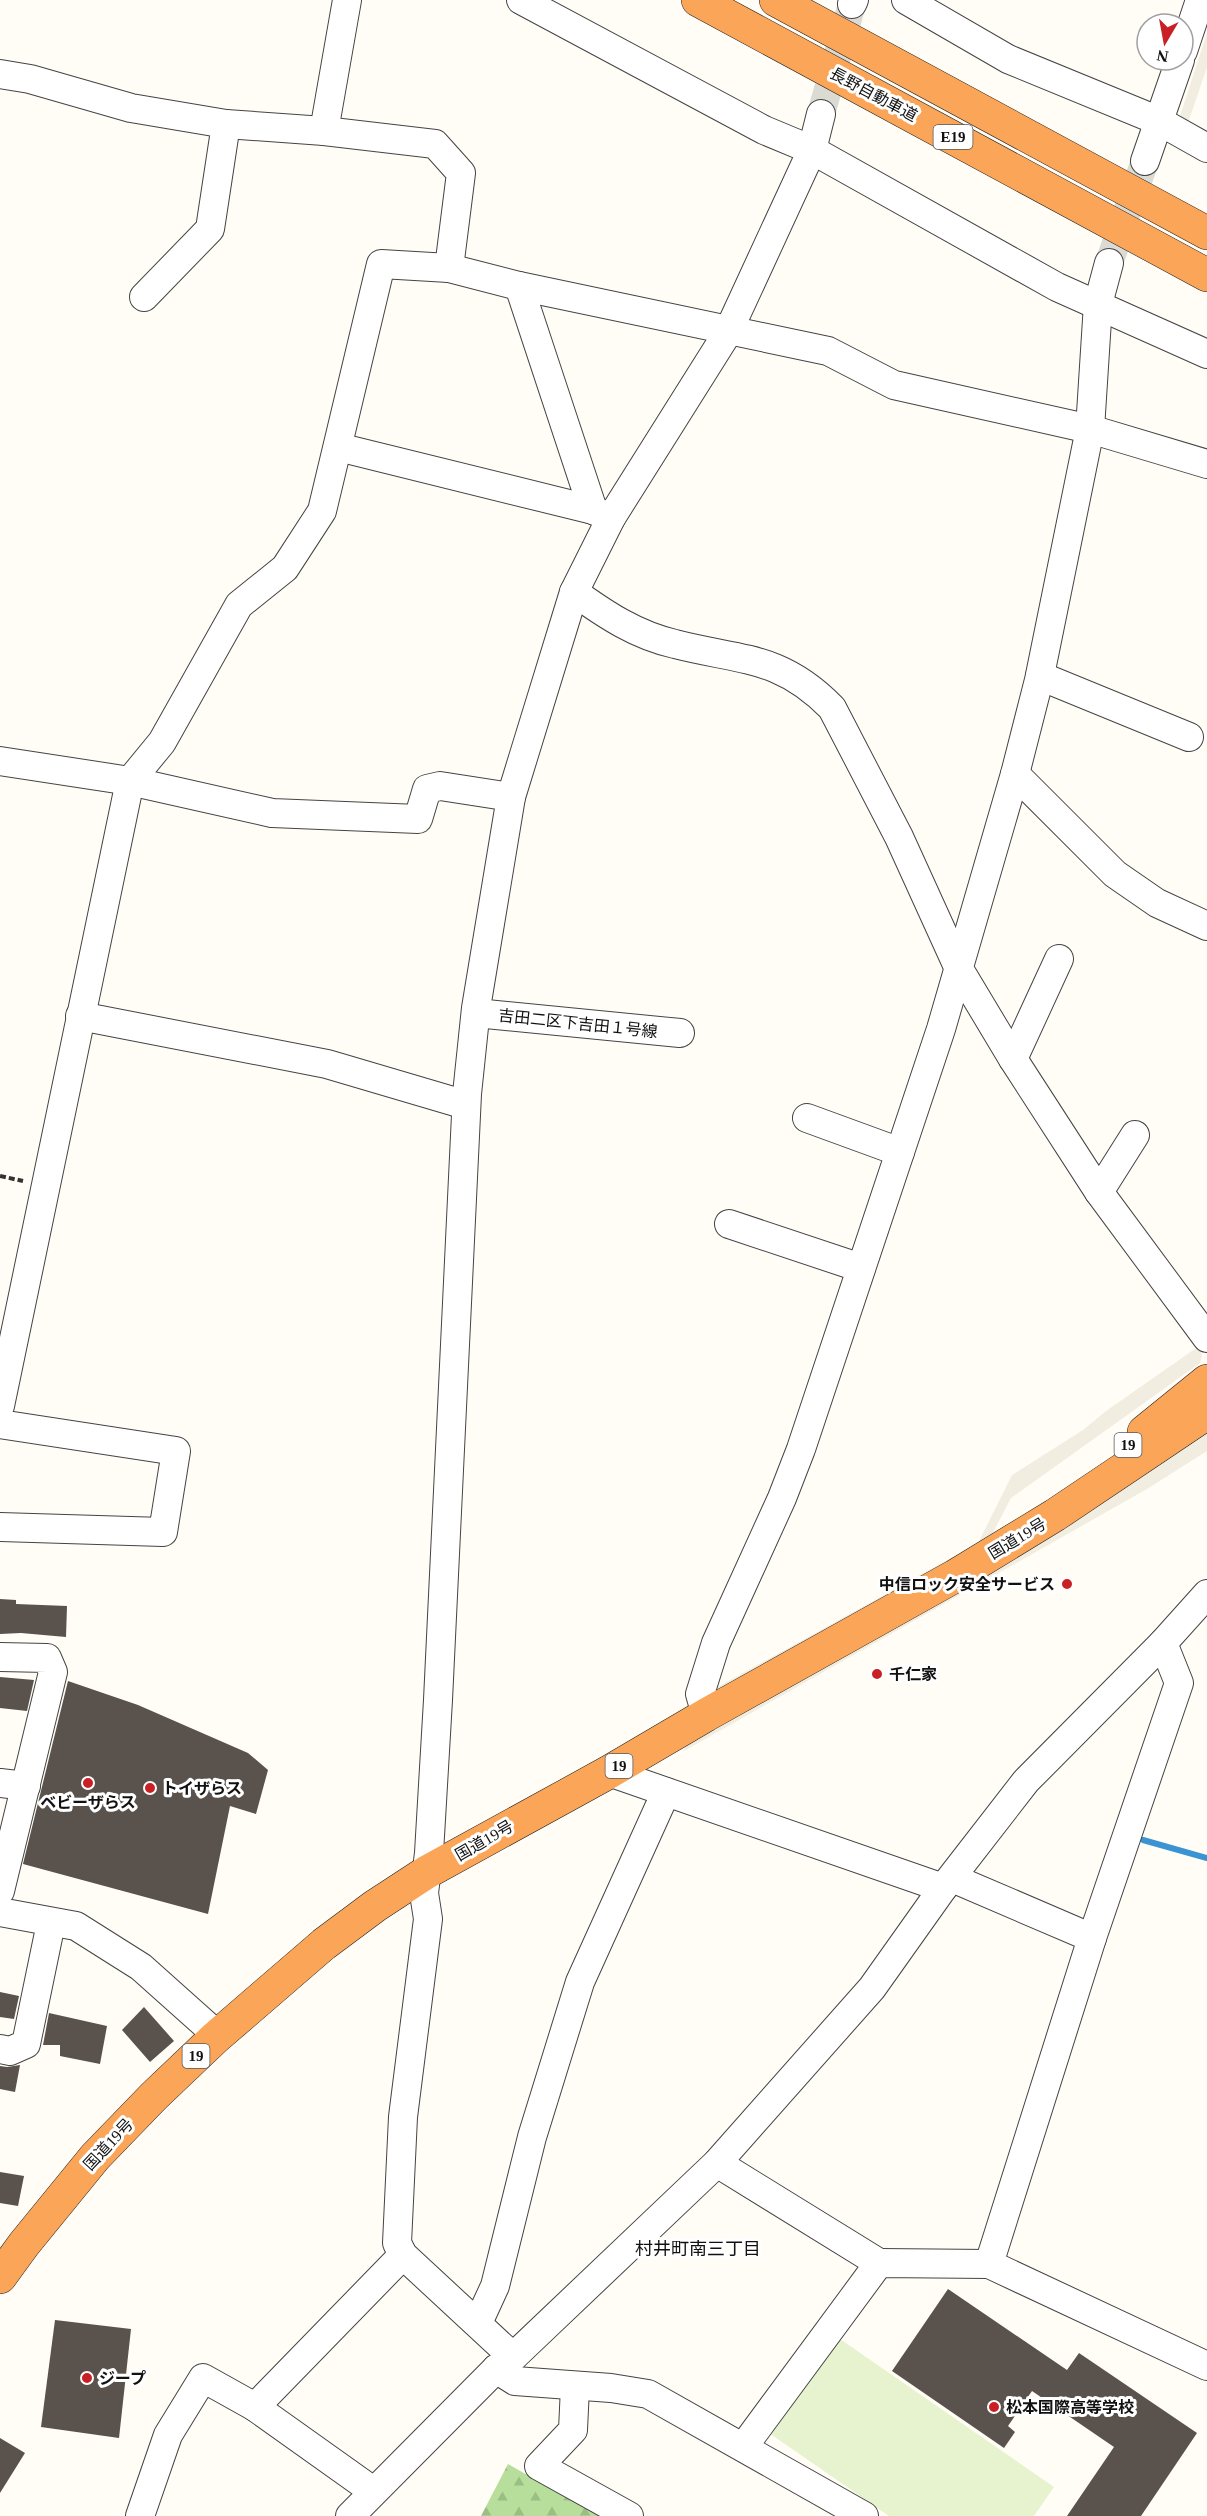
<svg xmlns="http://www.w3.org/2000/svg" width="1207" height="2516" font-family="'Times New Roman','Noto Sans JP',serif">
  <defs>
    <pattern id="forest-firs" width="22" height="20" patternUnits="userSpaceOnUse" patternTransform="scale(1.5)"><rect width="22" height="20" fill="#b7de9a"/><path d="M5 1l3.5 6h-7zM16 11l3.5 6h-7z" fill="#9cbd84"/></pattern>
  </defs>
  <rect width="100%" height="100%" fill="#fffdf5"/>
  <path fill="url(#forest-firs)" d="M508,2464L599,2516H481Z"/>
  <path fill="#e6f3ce" d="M837,2337L1054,2487L1034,2516H889L769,2433Z"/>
  <g fill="#f1ede1">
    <path d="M1207,33V67L1189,120L1192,131L1179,119Z"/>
    <path d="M1199,1346L1202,1356L1200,1363L1011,1498L987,1544L711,1699L705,1694L978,1543L1012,1475L1083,1430L1106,1411Z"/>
    <path d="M1207,1434V1451L1147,1489L684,1751L686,1743L1004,1564Z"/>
  </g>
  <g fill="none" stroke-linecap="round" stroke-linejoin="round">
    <path stroke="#3a94d4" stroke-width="6" d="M1143,1840L1207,1858"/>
  </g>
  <g fill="#5a524c">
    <path d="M0,1599L16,1600V1604L67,1606L66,1637L21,1633L0,1634Z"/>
    <path d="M0,1677L34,1680L27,1711L0,1708Z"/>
    <path d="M68,1681L138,1705L248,1753L268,1770L256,1814L230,1806L208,1914L23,1864Z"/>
    <path d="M0,1992L19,1996L14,2019L0,2017Z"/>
    <path d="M144,2007L174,2041L150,2062L122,2030Z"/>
    <path d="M49,2013L107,2026L100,2064L60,2056V2045H43Z"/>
    <path d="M20,2065L15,2092L0,2089V2066L7,2067Z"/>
    <path d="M0,2172L24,2176L18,2206L0,2203Z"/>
    <path d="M948,2289L1067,2370L1079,2353L1197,2433L1141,2516H1067L1114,2447L1032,2391L1008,2426L1015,2432L1004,2448L892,2371Z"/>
    <path d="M55,2320L131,2329L119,2438L41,2427Z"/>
    <path d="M0,2438L25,2453L0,2493Z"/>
  </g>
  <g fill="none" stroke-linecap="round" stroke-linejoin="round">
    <g stroke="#dbdad3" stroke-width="28" stroke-dasharray="28 14" stroke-linecap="butt">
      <path d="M821,114L852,4"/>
      <path d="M1109,263L1145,161"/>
    </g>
    <defs>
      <g id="minor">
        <path d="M521,0L764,130L812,150L1057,287L1207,354"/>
        <path d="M906,0L1008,59L1159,121L1207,148"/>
        <path d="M852,4L854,0"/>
        <path d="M1183,51L1200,0"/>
        <path d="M0,74L30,79L131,108L226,124L324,131L435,144L461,173L449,268"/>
        <path d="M324,131L347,0"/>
        <path d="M1145,161L1180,60"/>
        <path d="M519,286L593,510"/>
        <path d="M144,297L210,229L226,124"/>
        <path d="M338,447L593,510L611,518"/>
        <path d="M574,592C606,615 636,635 675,644C741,661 780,655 832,708L899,837L959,969L1013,1059L1099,1192L1207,1338"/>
        <path d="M1040,676L1189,737"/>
        <path d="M0,761L130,781L272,813L418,819L427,789L440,786L511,797"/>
        <path d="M1015,774L1115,874L1157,903L1207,926"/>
        <path d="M476,1013L680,1033"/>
        <path d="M80,1016L327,1064L466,1105"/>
        <path d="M1013,1059L1059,959"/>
        <path d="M807,1118L900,1152"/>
        <path d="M1099,1192L1135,1135"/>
        <path d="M729,1224L861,1268"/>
        <path d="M0,1406L130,781L162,742L239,605L285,568L322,511L381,264L449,268L519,286L828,351L894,385L1090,429L1207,464"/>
        <path d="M0,1424L176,1451L163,1532L0,1527"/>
        <path d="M0,1657L47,1658L53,1672L0,1891"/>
        <path d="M706,1715L700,1694L716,1643L782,1498L801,1449L941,1029L1015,774L1039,680L1090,429L1098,304L1109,263"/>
        <path d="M609,1772L943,1888"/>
        <path d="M0,1783L26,1786"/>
        <path d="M952,1878L1092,1938"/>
        <path d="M0,1912L76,1926L141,1967L207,2026L215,2038"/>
        <path d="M0,2049L10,2051L26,2044L51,1923"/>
        <path d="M717,2163L879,2263"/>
        <path d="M989,2264L1092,1938L1179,1683L1163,1643"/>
        <path d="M478,2323L495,2286L532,2137L580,1982L666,1792"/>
        <path d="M513,2357L403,2255L397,2243L403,2117L428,1919L424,1893L429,1853L438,1700L467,1094L476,1008L511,797L574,592L611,518L728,332L812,150L821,114"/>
        <path d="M496,2369L515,2381L611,2388L648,2394L864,2516"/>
        <path d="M575,2387L573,2430L539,2466L629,2516"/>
        <path d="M255,2407L403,2255"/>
        <path d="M744,2446L879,2263L989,2264L1207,2366"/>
        <path d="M140,2516L168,2435L203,2378L255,2407L373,2491"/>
        <path d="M350,2516L496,2369L513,2357L717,2163L872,1988L943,1888L1026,1781L1163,1643L1207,1594"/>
      </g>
      <g id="highway">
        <path d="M698,0L1207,275"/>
        <path d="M776,0L1207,233"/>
        <path d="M1144,1432L1207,1381"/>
        <path d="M0,2277L24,2244L95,2157L154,2096L215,2038L324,1944L375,1906L427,1872L609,1772L706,1715L955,1576L1055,1515L1207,1413"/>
      </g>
    </defs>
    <use href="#minor" stroke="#444" stroke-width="30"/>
    <use href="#highway" stroke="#222" stroke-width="34"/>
    <path stroke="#333" stroke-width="4" stroke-dasharray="6 3" stroke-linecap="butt" d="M0,1176L23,1181"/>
    <use href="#minor" stroke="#fff" stroke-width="28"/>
    <use href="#highway" stroke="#faa558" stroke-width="33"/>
  </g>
  <g fill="#c92026" stroke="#fff" stroke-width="2">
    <circle cx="1067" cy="1584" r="6"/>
    <circle cx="877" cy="1674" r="6"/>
    <circle cx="88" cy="1783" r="6"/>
    <circle cx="150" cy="1788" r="6"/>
    <circle cx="87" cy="2378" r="6"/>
    <circle cx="994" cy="2407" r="6"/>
  </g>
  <g text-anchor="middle" stroke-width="6" stroke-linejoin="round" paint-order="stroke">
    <g fill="#fff" stroke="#585858" stroke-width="1.5">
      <rect x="933.5" y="125" width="39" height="24" rx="4.5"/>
      <rect x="1114.5" y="1433" width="27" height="24" rx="4.5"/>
      <rect x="605.5" y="1754" width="27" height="24" rx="4.5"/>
      <rect x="182.5" y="2044" width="27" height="24" rx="4.5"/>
    </g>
    <g font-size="15" font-weight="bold" fill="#111">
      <text x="953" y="142">E19</text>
      <text x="1128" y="1450">19</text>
      <text x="619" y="1771">19</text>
      <text x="196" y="2061">19</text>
    </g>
    <g font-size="16" fill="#111" stroke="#fff">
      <text transform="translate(874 94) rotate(28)" y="6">長野自動車道</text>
      <text transform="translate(578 1023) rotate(6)" y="6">吉田二区下吉田１号線</text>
      <text transform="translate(1017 1538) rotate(-31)" y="6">国道19号</text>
      <text transform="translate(484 1840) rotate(-30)" y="6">国道19号</text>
      <text transform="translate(108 2144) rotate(-47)" y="6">国道19号</text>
    </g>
    <g font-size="16" font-weight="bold" fill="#111" stroke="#fff" text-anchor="start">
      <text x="1055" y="1590" text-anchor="end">中信ロック安全サービス</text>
      <text x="889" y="1680">千仁家</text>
      <text x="162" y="1794">トイザらス</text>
      <text x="88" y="1808" text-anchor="middle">ベビーザらス</text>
      <text x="99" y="2384">ジープ</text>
      <text x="1006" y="2413">松本国際高等学校</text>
    </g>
    <g font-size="18" fill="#111" stroke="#fff">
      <text x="698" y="2255">村井町南三丁目</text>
    </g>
  </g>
  <g transform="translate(1165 42) rotate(190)"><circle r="28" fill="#ffffff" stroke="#a0a0a0" stroke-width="1.5"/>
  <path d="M0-4.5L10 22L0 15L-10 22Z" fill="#c92026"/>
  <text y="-9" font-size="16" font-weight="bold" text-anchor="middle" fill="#111111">N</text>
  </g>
</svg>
